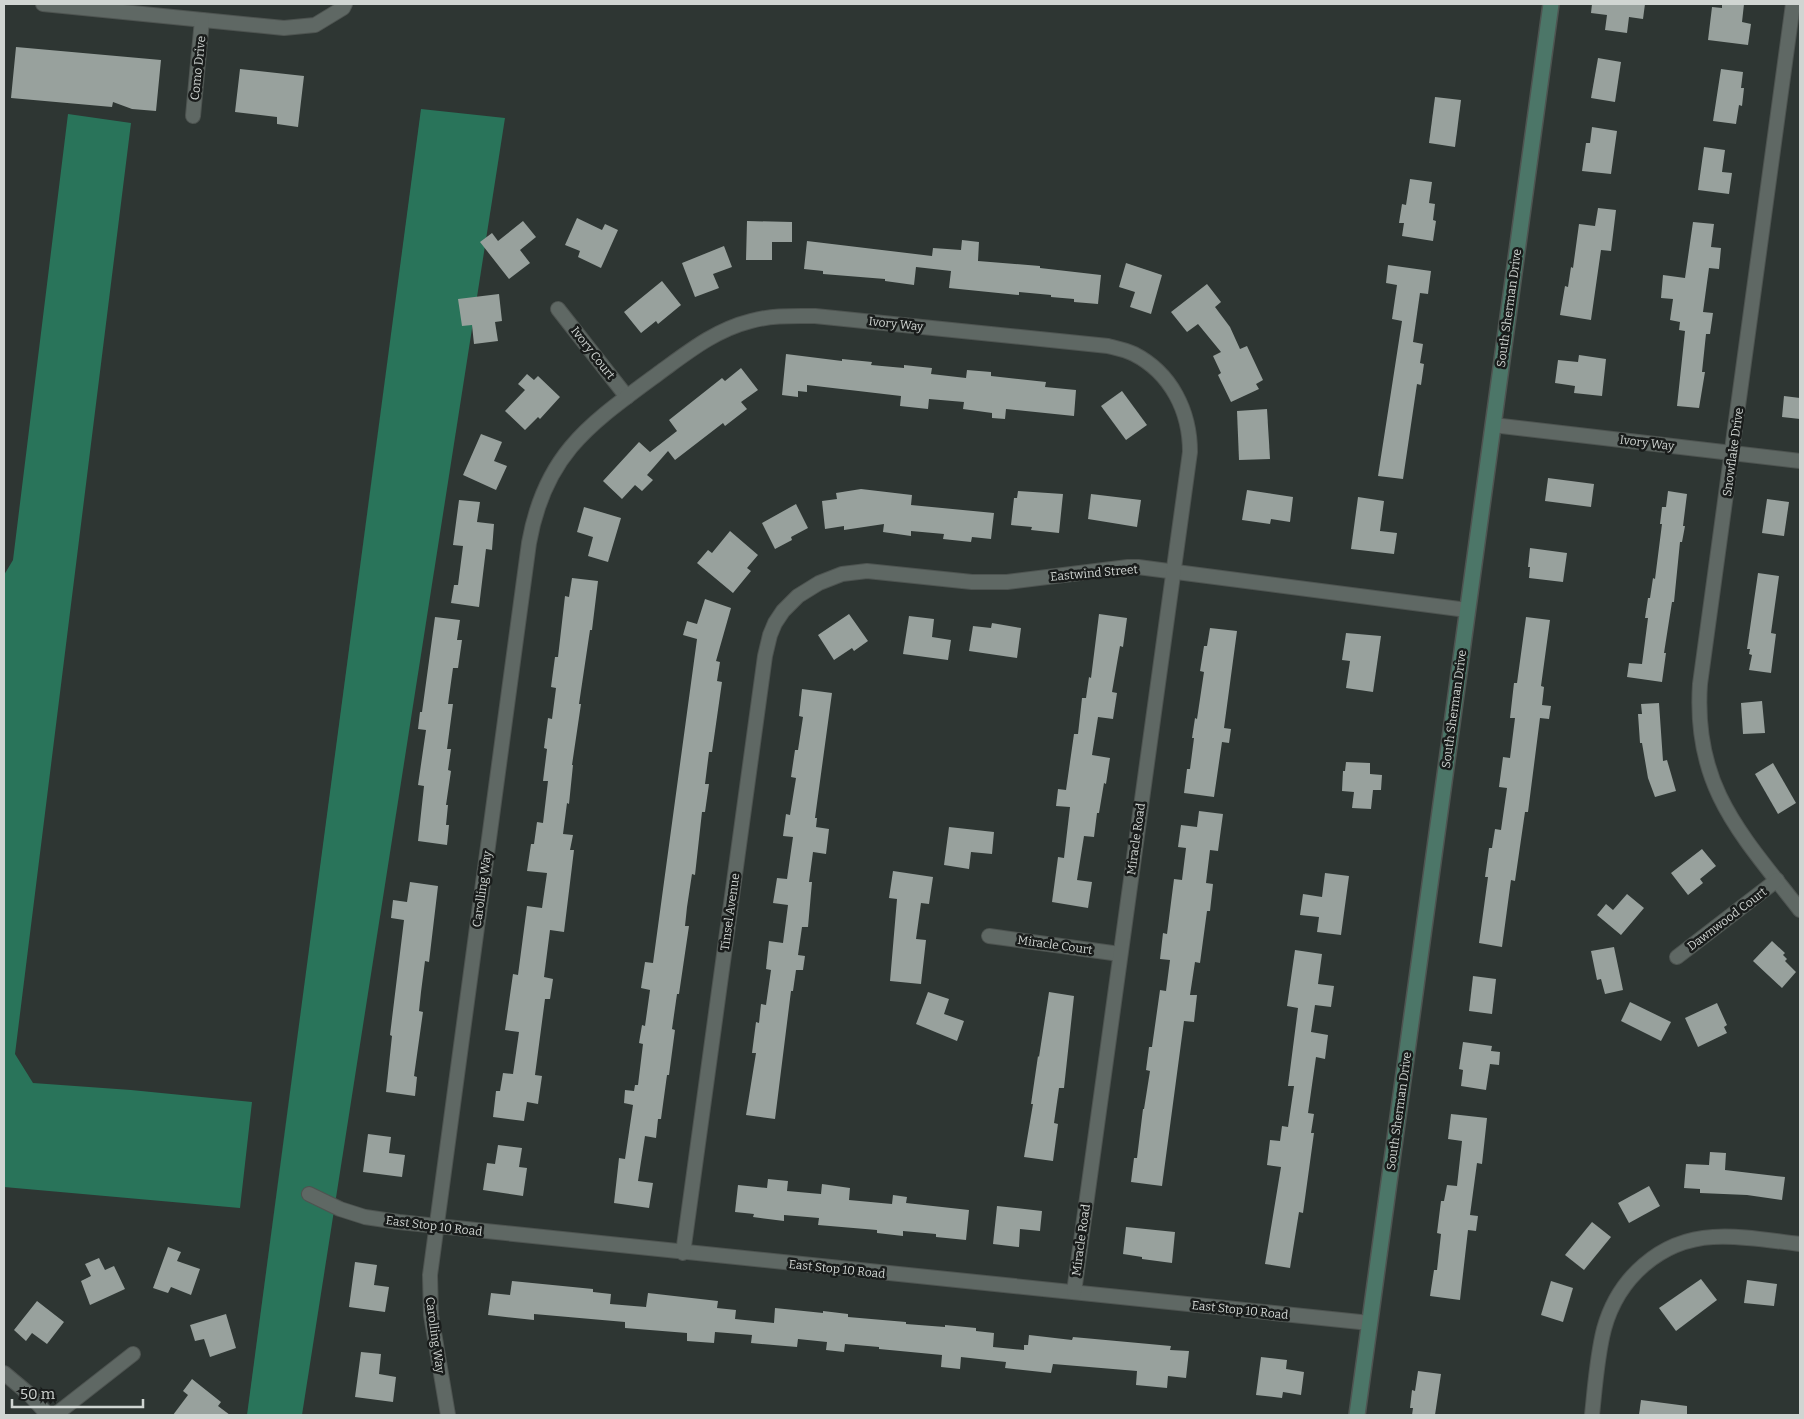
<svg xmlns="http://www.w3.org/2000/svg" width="1804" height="1419" font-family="Bitter,serif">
  <rect width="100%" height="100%" fill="#2e3633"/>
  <g fill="#29745a">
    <path d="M421,109L505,118L302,1415H247Z"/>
    <path d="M68,114L131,123L15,1054L33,1083L131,1090L252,1102L240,1208L4,1187V575L13,560Z"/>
  </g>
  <g fill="#98a19d">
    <path d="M1592,4H1645L1643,19L1629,17L1627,33L1605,30L1607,15L1591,13Z"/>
    <path d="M1722,4H1744L1742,22L1751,24L1748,45L1708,40L1712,7L1722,8Z"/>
    <path d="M16,47L161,60L156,111L132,109L113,102L112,107L11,98Z"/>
    <path d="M1598,58L1621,62L1615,102L1591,98Z"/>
    <path d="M240,69L304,76L298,127L277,124V117L235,112Z"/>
    <path d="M1721,69L1743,72L1741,88H1744L1742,106L1739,105L1736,124L1713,121Z"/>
    <path d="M1435,97L1461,100L1455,147L1429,143Z"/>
    <path d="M1592,127L1617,131L1611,174L1582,171L1586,143H1590Z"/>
    <path d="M1704,147L1725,150L1722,172L1732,173L1729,194L1698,190Z"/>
    <path d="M1410,179L1432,182L1429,203L1435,204L1433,220L1436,221L1433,241L1402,236L1404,223H1399L1402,204L1406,205Z"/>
    <path d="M1598,208L1616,210L1611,251L1601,250L1591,320L1560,315L1565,286L1568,287L1571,267L1573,268L1579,224L1595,226Z"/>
    <path d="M577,218L602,230L605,224L618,230L601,268L578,257L580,251L565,245Z"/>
    <path d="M523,221L536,237L520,250L530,263L509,279L480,242L492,233L498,241Z"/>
    <path d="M747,221L792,222V242H772V260H746Z"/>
    <path d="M1693,222L1714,224L1711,247L1721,248L1719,269L1709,268L1703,312L1713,313L1710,334H1706L1702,372H1705L1699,408L1677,406L1685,331L1679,330L1680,322L1670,320L1673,299L1661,298L1663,275L1685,278Z"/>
    <path d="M962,240L979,242L978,261L1040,266V268L1101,275L1098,304L1074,302V299L1051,297V295L1019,292V295L949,288L951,271L916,267L914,285L885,281V279L823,274V271L804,269L807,241L932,256L933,248L961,250Z"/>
    <path d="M724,246L732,267L713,274L719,288L695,297L682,263Z"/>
    <path d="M1126,263L1162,275L1151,314L1130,307L1135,292L1119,287Z"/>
    <path d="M1388,265L1431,271L1428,294L1420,293L1413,342L1423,344L1420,363L1424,364L1421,385L1417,384L1403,479L1378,476L1402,321L1392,319L1397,285L1386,283Z"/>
    <path d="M662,281L681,305L658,324L656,321L641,333L624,312Z"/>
    <path d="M1207,284L1221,302L1215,307L1230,327L1240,349L1247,346L1263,380L1256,384L1259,389L1231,402L1218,375L1221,373L1213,356L1221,352L1198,324L1187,332L1171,312Z"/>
    <path d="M499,294L502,321L495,322L498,341L474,344L472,325L462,326L458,299Z"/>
    <path d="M786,354L842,361V359L872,362L871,365L904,368V365L932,368L931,374L966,378L967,370L991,372V376L1046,382L1045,387L1076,390L1074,416L1006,409L1005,419L992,418V413L963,409L964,402L929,399L928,409L900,406L901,396L807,385V392L798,391V397L782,395Z"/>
    <path d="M1579,355L1606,359L1602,396L1574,393L1575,386L1555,383L1558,360L1578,362Z"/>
    <path d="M741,368L758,390L741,402L747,409L725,426L723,423L675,460L668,451L647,475L653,480L642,491L635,485L622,499L603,481L639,442L650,452L677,431L669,420L722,378L725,381Z"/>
    <path d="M527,374L534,380L538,376L560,397L540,419L538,417L525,430L505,411L525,390L518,384Z"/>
    <path d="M1122,391L1147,425L1126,440L1101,406Z"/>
    <path d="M1784,396L1800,398V419L1782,417Z"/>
    <path d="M1267,409L1270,459L1239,460L1237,411Z"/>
    <path d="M481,434L502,442L494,461L507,466L496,490L463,475Z"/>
    <path d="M1548,478L1594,484L1591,507L1545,501Z"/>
    <path d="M861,489L912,495L911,505L994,513L991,539L972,537L971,542L943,539L944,534L911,531V536L883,532L884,524L844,530V526L825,529L822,501L837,499L836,493Z"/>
    <path d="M1247,490L1293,497L1290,522L1271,519L1270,524L1242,520Z"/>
    <path d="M1018,491L1063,494L1059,533L1031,530L1032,527L1011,525L1014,498H1017Z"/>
    <path d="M1668,491L1687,494L1683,526H1685L1682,542H1680L1674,602H1672L1664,653H1666L1662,682L1627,677L1629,663L1642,664L1648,618H1645L1648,598H1650L1653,578L1655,579L1662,524H1660L1662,507H1666Z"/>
    <path d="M1091,494L1141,500L1137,527L1088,519Z"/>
    <path d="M1358,497L1384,501L1380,531L1397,533L1394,554L1351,549Z"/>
    <path d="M1767,499L1789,502L1784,536L1762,533Z"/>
    <path d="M459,500L480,502L477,522L494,524L492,550L486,549L479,607L451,603L454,585H458L463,546L453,545Z"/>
    <path d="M796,504L808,528L791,537L792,540L775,549L762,523Z"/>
    <path d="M584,507L621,518L608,562L588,556L593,537L577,532Z"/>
    <path d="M730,531L758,555L747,568L751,571L733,593L697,563L708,550L712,553Z"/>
    <path d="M1530,548L1567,553L1563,582L1529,578L1530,567H1528Z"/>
    <path d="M1758,573L1779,576L1771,633L1776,634L1771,673L1749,670L1752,655L1749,654L1750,649H1747Z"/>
    <path d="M572,578L598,581L592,630H590L579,704H581L572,765H573L569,804L567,803L563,834L573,835L570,850H574L564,932L550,930L544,977L553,979L550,999H545L535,1075L542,1076L538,1104L527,1102L524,1121L493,1117L496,1091H500L503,1073L513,1074L519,1032L505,1030L513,974L518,975L527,906L542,908L547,873L527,871L531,844H534L537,822L543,823L548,781H543L547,749L544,748L548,718L552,719L556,688L551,687L555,657H558L565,596L569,597Z"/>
    <path d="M705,599L731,608L716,661L720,662L717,681L722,682L712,752H709L705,784H709L705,812H702L695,875L692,874L687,907L685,926H689L679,994H677L672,1029L675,1030L669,1075H667L661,1119H658L656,1138L645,1136L638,1181L653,1183L649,1208L614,1203L619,1158L625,1159L633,1105L624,1103L625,1090L634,1091L635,1085H638L643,1044L639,1043L642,1025L645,1026L650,990L641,988L645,962L653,963L697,639L683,635L687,621L697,624Z"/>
    <path d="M849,614L868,641L854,651L852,648L834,660L818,635Z"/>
    <path d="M1099,614L1127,618L1123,647L1120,646L1112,692L1117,693L1113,719L1098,717L1092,755L1110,758L1106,784L1104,783L1099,813H1097L1094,837L1084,836L1077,880L1092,882L1088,908L1052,902L1058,857L1064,858L1070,807L1056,806L1058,789L1066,790L1074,734H1078L1082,698H1086L1089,677L1091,678Z"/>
    <path d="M909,616L934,619L932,637L951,640L948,660L903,654Z"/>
    <path d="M435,617L460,620L457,640H462L458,668H453L448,704H453L447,749H451L448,770L451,771L446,805H448L446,825H449L447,845L418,841L424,786L418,785L426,730L418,729L420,712H422Z"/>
    <path d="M1526,617L1550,620L1541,686L1544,687L1542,705L1551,706L1549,719L1540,718L1528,812H1525L1515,881L1511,880L1502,947L1479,943L1488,877H1485L1489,848H1492L1495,829L1501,830L1507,788L1499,787L1503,757L1510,758L1515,718H1510L1514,683H1517Z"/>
    <path d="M992,623L1021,628L1017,658L969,651L973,626L991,628Z"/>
    <path d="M1210,628L1237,631L1224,728L1231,729L1229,743L1222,742L1214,797L1184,793L1187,769H1190L1194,738H1192L1195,718L1197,719L1204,672L1200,671L1204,646H1207Z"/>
    <path d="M1346,633L1381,636L1373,692L1346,688L1350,661L1342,660Z"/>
    <path d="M802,689L832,693L815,818H817L816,827L829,829L826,854L813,852L809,882H812L808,927H802L798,955L805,956L803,970H796L793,991H791L775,1119L746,1115L756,1053H752L756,1022L759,1023L761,1004L766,1005L771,970L766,969L769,941L783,943L788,905L773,903L777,878L787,879L793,837L783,836L786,814L790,815L796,778L791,777L795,750H798L803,717L799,716Z"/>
    <path d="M1762,701L1765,733L1743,734L1741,703Z"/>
    <path d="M1659,703L1663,761L1667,760L1676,791L1655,797L1648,778L1642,743H1640L1638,714H1642L1641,704Z"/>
    <path d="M1346,762L1370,763V774L1382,775L1381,790H1373L1371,809L1352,808L1354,792L1342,791L1343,771H1345Z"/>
    <path d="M1773,763L1796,803L1778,814L1755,774Z"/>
    <path d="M1199,811L1223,814L1218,851L1210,850L1206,883L1213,884L1210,911H1207L1200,963L1195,962L1190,995H1197L1194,1022L1184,1021L1162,1186L1131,1182L1134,1158H1137L1143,1109H1144L1150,1071L1146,1070L1149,1047H1152L1160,990L1166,991L1170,960L1160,959L1163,933L1167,934L1174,879L1182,880L1186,848L1178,847L1181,825L1197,827Z"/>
    <path d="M949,827L994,832L992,854L971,852L969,869L944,865Z"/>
    <path d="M1702,849L1716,866L1700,879L1703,883L1688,895L1671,873Z"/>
    <path d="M893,871L933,877L929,904L921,903L916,939L926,940L921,984L890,981L897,899L889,898Z"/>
    <path d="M1325,873L1349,876L1341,935L1317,932L1319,917L1300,915L1303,894L1322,897Z"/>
    <path d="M410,882L438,886L429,962L425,961L421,992L419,1011L423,1012L414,1076L417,1077L415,1096L386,1092L392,1036L390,1035L404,920L391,918L393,900L407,902Z"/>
    <path d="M1627,894L1644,908L1621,935L1597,915L1606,904L1613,910Z"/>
    <path d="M1772,941L1785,953L1783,955L1787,959L1785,961L1796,972L1782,988L1753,961Z"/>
    <path d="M1614,947L1623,990L1605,994L1601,979L1597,980L1591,951Z"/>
    <path d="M1295,950L1322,954L1318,984L1334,986L1331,1007L1315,1005L1311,1032L1328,1035L1325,1059L1316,1057L1308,1113L1314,1114L1311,1133H1314L1303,1213L1299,1212L1290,1268L1265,1264L1281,1167L1267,1165L1270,1140L1280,1141L1282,1126L1288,1127L1294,1086H1288L1298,1008L1287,1006Z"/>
    <path d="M1473,976L1496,979L1492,1014L1469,1011Z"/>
    <path d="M928,992L949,999L944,1014L964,1021L957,1041L916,1024Z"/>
    <path d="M1049,992L1074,996L1064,1088H1059L1054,1123L1058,1124L1053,1161L1024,1157L1033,1104H1031L1038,1056L1039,1057Z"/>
    <path d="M1630,1002L1671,1022L1661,1041L1621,1021Z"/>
    <path d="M1717,1003L1727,1025L1724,1027L1727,1033L1698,1047L1685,1018Z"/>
    <path d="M1463,1042L1492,1046L1491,1051L1500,1052L1499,1065L1490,1064L1486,1090L1461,1086L1463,1070L1459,1069Z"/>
    <path d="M1451,1114L1487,1118L1482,1164L1477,1163L1470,1215L1478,1216L1476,1231L1468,1230L1460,1300L1430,1296L1434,1270H1437L1441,1234L1437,1233L1441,1201H1444L1447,1185L1457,1186L1462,1141L1448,1139Z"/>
    <path d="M368,1134L391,1137L389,1153L405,1155L402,1177L363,1172Z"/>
    <path d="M498,1145L522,1148L519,1167L527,1168L523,1196L483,1190L487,1163L495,1164Z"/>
    <path d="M1710,1152L1726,1153L1725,1170L1785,1177L1782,1200L1747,1195L1700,1193V1189L1684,1188L1686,1164L1709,1165Z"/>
    <path d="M768,1179L788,1181L787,1191L821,1194L822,1184L850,1188L849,1200L892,1204L893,1195L907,1197L906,1203L969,1210L966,1240L936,1237V1234L903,1231V1236L877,1233V1230L818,1225L819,1218L784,1215V1221L753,1217L754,1214L735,1212L738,1185L767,1188Z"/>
    <path d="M1649,1186L1660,1206L1629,1223L1618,1203Z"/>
    <path d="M997,1206L1042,1211L1040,1231L1020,1229L1019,1247L993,1244Z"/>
    <path d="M1592,1222L1611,1237L1584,1270L1565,1255Z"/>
    <path d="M1126,1227L1175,1232L1172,1263L1142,1259V1257L1123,1254Z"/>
    <path d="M168,1247L181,1252L177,1261L200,1269L191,1295L171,1287L168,1293L153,1288Z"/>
    <path d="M99,1258L105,1270L114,1266L125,1289L90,1305L81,1281L91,1276L85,1264Z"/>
    <path d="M355,1262L377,1265L374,1285L389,1287L385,1312L349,1307Z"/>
    <path d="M1701,1279L1717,1300L1676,1331L1659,1308Z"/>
    <path d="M1747,1280L1777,1284L1774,1306L1744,1303Z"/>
    <path d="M512,1281L593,1289V1292L611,1294L610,1304L646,1307L648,1293L718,1301L717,1308L736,1310L735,1319L774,1323L775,1308L823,1313V1311L848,1314V1317L906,1322V1324L945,1327V1325L976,1328V1331L994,1333L993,1347L1024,1350V1345H1028L1029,1335L1072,1340L1073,1337L1171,1346L1170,1350L1189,1351L1186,1378L1168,1376L1167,1388L1136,1385L1137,1371L1053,1364L1051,1373L1005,1368L1006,1362L961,1357L960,1369L941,1367L942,1355L879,1349V1347L845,1344L844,1352L826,1350L827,1342L798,1339L797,1347L751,1343L752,1335L715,1332L714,1343L687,1341V1333L625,1328V1322L534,1314V1320L488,1315L491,1293L510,1295Z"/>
    <path d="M1551,1281L1573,1288L1563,1322L1541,1315Z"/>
    <path d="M37,1301L64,1322L47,1344L32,1333L26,1341L14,1330Z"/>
    <path d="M226,1314L236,1348L210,1357L204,1339L195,1341L190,1325Z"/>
    <path d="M361,1352L381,1354L379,1374L396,1377L393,1402L355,1397Z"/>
    <path d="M1261,1357L1287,1360L1286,1369L1304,1372L1301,1395L1283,1392L1282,1398L1256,1395Z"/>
    <path d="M1418,1371L1441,1374L1435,1415H1412L1413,1408H1410L1412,1390L1415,1391Z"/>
    <path d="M192,1379L221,1402L218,1406L230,1415H173L188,1395L183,1391Z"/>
    <path d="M1641,1400L1687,1406V1415H1639Z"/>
  </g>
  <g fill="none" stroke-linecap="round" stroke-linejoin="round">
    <defs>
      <g id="street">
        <path d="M43,4L284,28L315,25L343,8L345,4"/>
        <path d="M1793,4L1700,684C1693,787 1741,834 1800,910"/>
        <path d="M193,116L202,20"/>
        <path d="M558,309L627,397"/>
        <path d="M1493,425L1800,461"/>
        <path d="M989,936L1120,954"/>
        <path d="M1677,957L1777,880"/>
        <path d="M309,1194L340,1209L365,1217L399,1222L1370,1323"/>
        <path d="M683,1253L765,656L770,635L775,623L783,611L798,596L819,583L842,574L867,571L972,582H1007L1128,567H1138L1467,610"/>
        <path d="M4,1373L29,1394L48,1415"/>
        <path d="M55,1415L133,1354"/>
        <path d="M448,1415L431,1315L430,1275L529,543C545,453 590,424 659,373C688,352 715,330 751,321C773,315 793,316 815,316L1108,346C1116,348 1126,350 1134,354C1171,373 1190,411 1190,452L1074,1292"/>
        <path d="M1592,1415C1595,1387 1597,1356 1604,1329C1618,1278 1660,1240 1713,1237C1742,1235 1772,1241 1800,1244"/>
      </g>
      <path id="secondary" d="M1357,1415L1551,4"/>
    </defs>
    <use href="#street" stroke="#4e5451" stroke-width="16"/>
    <use href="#secondary" stroke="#4e5451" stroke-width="18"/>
    <use href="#street" stroke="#5f6864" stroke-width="14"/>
    <use href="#secondary" stroke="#4c7668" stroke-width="15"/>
  </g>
  <g text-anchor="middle" stroke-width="5" stroke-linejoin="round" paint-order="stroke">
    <g font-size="12" fill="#d0d5d2" stroke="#191c1b">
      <text transform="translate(198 68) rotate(-84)" y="4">Como Drive</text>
      <text transform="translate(1509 308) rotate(-82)" y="4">South Sherman Drive</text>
      <text transform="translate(896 324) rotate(6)" y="4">Ivory Way</text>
      <text transform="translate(593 353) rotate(52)" y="4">Ivory Court</text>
      <text transform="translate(1647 443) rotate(7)" y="4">Ivory Way</text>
      <text transform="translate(1733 452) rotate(-82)" y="4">Snowflake Drive</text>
      <text transform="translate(1094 573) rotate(-5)" y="4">Eastwind Street</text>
      <text transform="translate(1454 709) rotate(-82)" y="4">South Sherman Drive</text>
      <text transform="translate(1136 839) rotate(-82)" y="4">Miracle Road</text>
      <text transform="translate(482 889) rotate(-82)" y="4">Carolling Way</text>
      <text transform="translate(730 912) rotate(-82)" y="4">Tinsel Avenue</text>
      <text transform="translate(1727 919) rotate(-37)" y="4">Dawnwood Court</text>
      <text transform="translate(1055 945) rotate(8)" y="4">Miracle Court</text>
      <text transform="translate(1399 1111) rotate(-82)" y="4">South Sherman Drive</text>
      <text transform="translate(434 1226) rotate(7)" y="4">East Stop 10 Road</text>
      <text transform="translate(1081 1240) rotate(-82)" y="4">Miracle Road</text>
      <text transform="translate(837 1269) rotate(6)" y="4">East Stop 10 Road</text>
      <text transform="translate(1240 1310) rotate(6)" y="4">East Stop 10 Road</text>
      <text transform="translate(435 1335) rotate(82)" y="4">Carolling Way</text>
    </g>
  </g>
  <rect width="1804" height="1419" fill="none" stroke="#d0d5d2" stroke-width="10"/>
  <path d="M12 1399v8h131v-8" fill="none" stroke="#d0d5d2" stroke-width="2.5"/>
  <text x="20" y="1399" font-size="15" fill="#d0d5d2" stroke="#191c1b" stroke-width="4" paint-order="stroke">50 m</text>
</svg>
